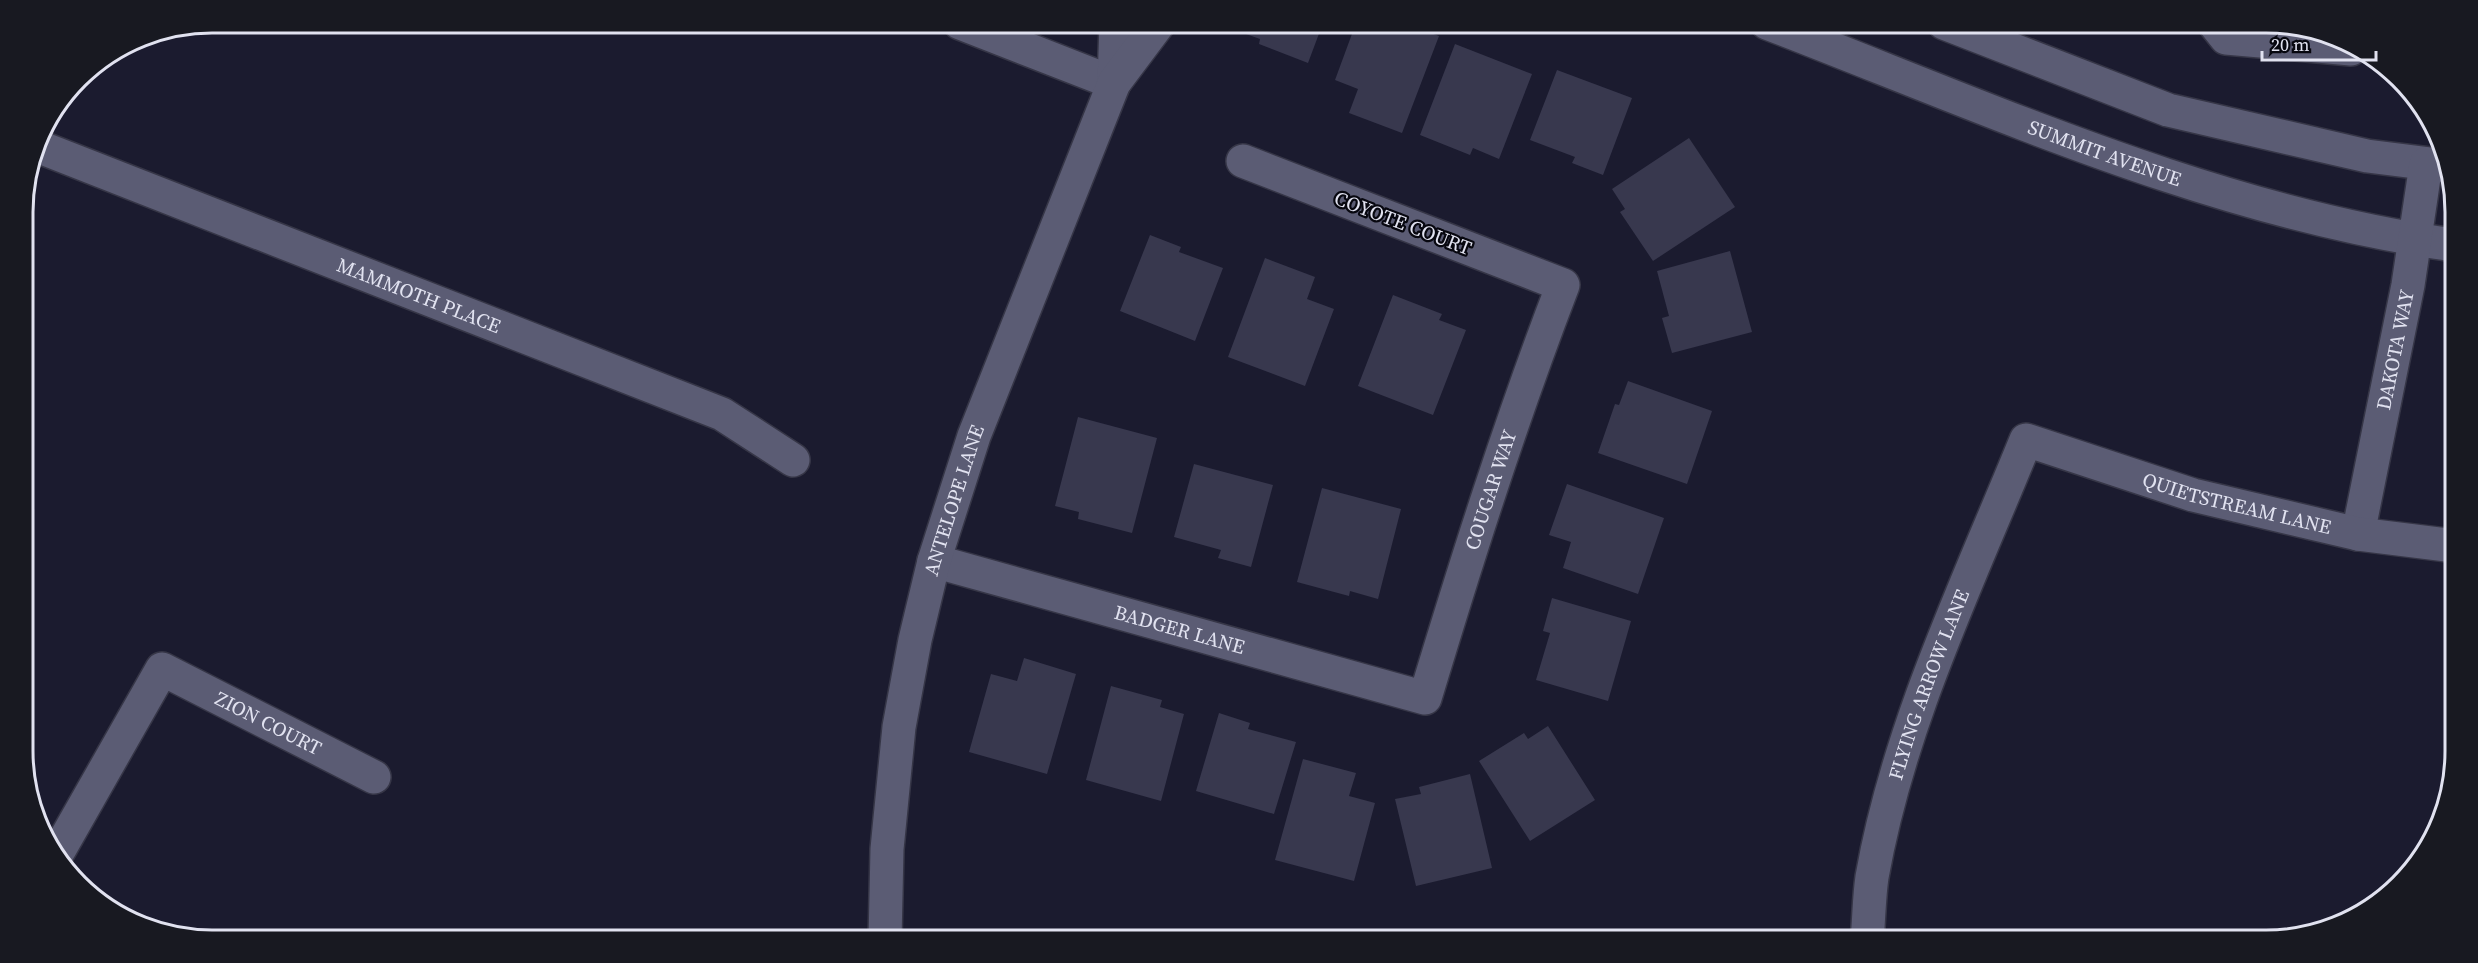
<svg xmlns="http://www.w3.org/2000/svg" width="2478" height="963" font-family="'Source Serif 4',serif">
  <rect width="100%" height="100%" fill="#1b1b2f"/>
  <g fill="#38384e">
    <path d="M1238,23H1323L1308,63L1259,44L1260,39L1235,30Z"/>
    <path d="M1356,23H1404L1439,36L1402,133L1349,113L1358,89L1335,80Z"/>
    <path d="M1455,44L1532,74L1499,159L1473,148L1470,155L1420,135Z"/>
    <path d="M1557,70L1632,98L1603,175L1572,163L1575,157L1530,140Z"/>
    <path d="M1689,138L1735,207L1653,261L1620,212L1625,209L1612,189Z"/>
    <path d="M1150,235L1181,247L1179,252L1223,268L1195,341L1120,311Z"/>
    <path d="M1730,251L1752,332L1672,353L1662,318L1669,316L1657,271Z"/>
    <path d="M1265,258L1315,277L1307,299L1334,309L1305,386L1228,357Z"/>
    <path d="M1393,295L1442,314L1439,320L1466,330L1433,415L1358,386Z"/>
    <path d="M1628,381L1712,411L1687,484L1598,453L1615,404L1619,405Z"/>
    <path d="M1078,417L1157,438L1132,533L1078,519L1079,512L1055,506Z"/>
    <path d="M1194,464L1273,485L1251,567L1218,558L1221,550L1174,537Z"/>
    <path d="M1567,484L1664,518L1638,594L1563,568L1571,542L1549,535Z"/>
    <path d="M1322,488L1401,509L1378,599L1350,591L1349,596L1297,582Z"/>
    <path d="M1552,598L1631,621L1608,701L1536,680L1550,633L1543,631Z"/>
    <path d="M1024,658L1076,674L1047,774L969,752L991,674L1017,681Z"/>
    <path d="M1111,686L1162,700L1160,707L1184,714L1161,801L1086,780Z"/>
    <path d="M1219,713L1250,723L1248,729L1296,742L1274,814L1196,791Z"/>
    <path d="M1548,726L1595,800L1530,841L1479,761L1524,733L1528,739Z"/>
    <path d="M1303,759L1356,773L1349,796L1375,803L1354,881L1275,860Z"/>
    <path d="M1470,774L1492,868L1416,886L1395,799L1421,794L1419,787Z"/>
  </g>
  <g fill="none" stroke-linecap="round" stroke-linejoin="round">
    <defs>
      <g id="minor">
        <path d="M960,23L1114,83"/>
        <path id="s1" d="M1767,23C1988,108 2218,213 2454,245"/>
        <path d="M1944,23L2168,110L2367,156L2447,166"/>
        <path d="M2214,23L2226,38L2351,49"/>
        <path d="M1114,83L1116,23"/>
        <path id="s2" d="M37,146L722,414L793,460"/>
        <path id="s3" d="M2358,534L2408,285L2426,164"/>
        <path id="s4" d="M934,561L1425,698C1467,559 1511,420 1563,285L1243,161"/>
        <path id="s5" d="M58,852L162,669L374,777"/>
        <path id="s6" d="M885,940L887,849L899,727L915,640L934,561L974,436L1114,83L1159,23"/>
        <path id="s7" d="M1867,940C1869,919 1869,897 1872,877C1899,724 1968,583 2026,440L2193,495L2358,534L2455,546"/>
      </g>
    </defs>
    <use href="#minor" stroke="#363647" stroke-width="36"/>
    <use href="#minor" stroke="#5b5c74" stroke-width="33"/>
  </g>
  <g text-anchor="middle" stroke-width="4.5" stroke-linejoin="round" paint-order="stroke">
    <g font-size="20" fill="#e1e2f0" stroke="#07070f">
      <text dy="7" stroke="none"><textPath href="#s1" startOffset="362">SUMMIT AVENUE</textPath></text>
      <text transform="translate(1403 223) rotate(21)" y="7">COYOTE COURT</text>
      <text dy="7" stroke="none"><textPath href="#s2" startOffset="410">MAMMOTH PLACE</textPath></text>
      <text dy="7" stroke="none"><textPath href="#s3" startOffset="188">DAKOTA WAY</textPath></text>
      <text dy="7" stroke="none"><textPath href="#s4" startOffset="728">COUGAR WAY</textPath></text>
      <text dy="7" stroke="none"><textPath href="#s6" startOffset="447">ANTELOPE LANE</textPath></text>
      <text dy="7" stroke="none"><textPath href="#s7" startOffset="748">QUIETSTREAM LANE</textPath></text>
      <text dy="7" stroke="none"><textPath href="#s4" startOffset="255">BADGER LANE</textPath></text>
      <text dy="7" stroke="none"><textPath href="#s7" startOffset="264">FLYING ARROW LANE</textPath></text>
      <text dy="7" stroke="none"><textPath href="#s5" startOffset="330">ZION COURT</textPath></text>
    </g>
  </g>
  <path d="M0 0H2478V963H0ZM212 33H2266A179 179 0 0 1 2445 212V751A179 179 0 0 1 2266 930H212A179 179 0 0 1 33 751V212A179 179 0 0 1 212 33Z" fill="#181921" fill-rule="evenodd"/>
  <path fill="none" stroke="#e1e2f0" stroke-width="3" d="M212 33H2266A179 179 0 0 1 2445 212V751A179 179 0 0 1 2266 930H212A179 179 0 0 1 33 751V212A179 179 0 0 1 212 33Z"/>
  <path d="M2262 51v9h114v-9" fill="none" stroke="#e1e2f0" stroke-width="3"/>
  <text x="2271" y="51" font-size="18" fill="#e1e2f0" stroke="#07070f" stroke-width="4.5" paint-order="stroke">20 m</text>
</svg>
